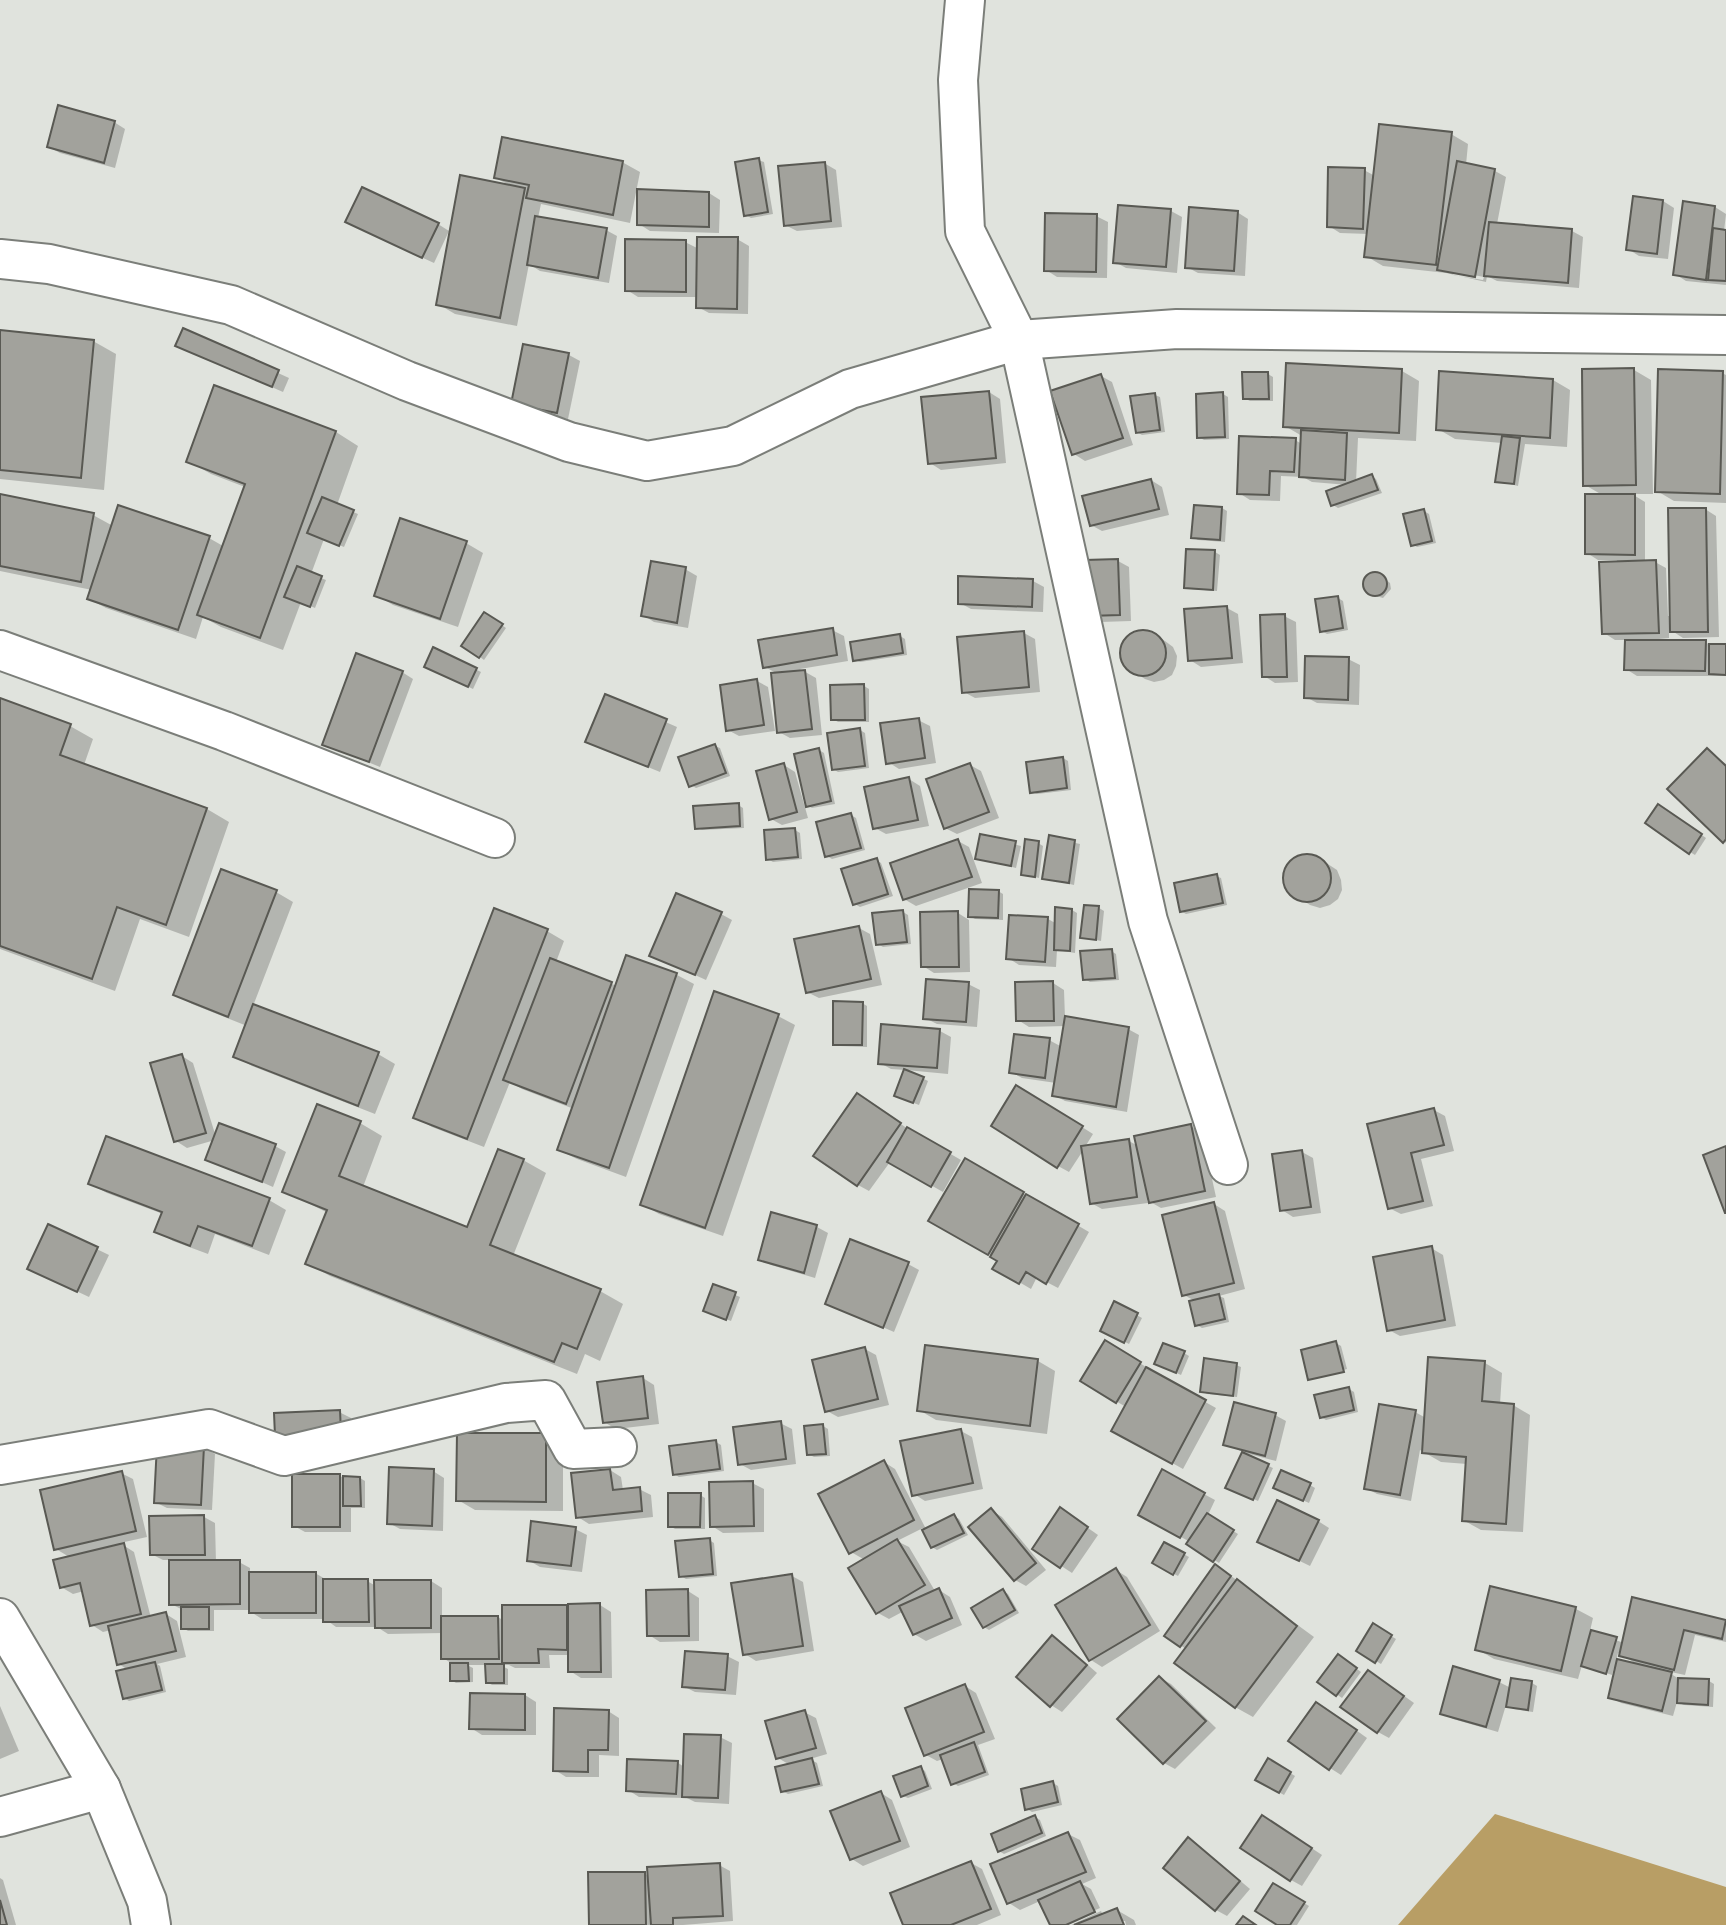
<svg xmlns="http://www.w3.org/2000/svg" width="1726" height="1925" font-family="Manrope,sans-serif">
  <rect width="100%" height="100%" fill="#e0e3dd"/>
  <path fill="#b89e65" d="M1495,1814L1726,1887V1925H1398Z"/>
  <g fill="#0003" fill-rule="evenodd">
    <path d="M114,122L125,129L115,168L60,153L49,147Z"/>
    <path d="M1451,134L1468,144L1466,165L1495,171L1506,177L1497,224L1572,231L1583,237L1579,288L1497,281L1487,276L1486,282L1446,273L1383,266L1366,256L1369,234L1340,233L1329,226L1364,170L1375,176ZM1453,271L1484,277L1483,280L1453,275Z"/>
    <path d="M758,160L764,162L773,214L751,218L746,215Z"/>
    <path d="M622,162L640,172L630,223L541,204L538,218L606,230L617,236L609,283L540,271L529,264L517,326L455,314L438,304L511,186L496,178Z"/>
    <path d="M824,163L836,170L842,227L797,231L785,225Z"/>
    <path d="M709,193L720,200L719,233L650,231L639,224Z"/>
    <path d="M1663,201L1674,208L1668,259L1639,256L1628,249Z"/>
    <path d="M1684,203L1715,207L1726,214L1724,231H1726V285L1686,281L1675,274Z"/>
    <path d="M1171,211L1182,217L1177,273L1126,268L1115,262Z"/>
    <path d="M1237,212L1248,219L1245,276L1198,273L1187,267Z"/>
    <path d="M1096,216L1108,222L1107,278L1057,277L1046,270Z"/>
    <path d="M438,224L449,231L434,263L358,228Z"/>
    <path d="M737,239L749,246L748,314L709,313L698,307V297H638L627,290L685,242L699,249Z"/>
    <path d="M184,330L289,378L283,392L189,351Z"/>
    <path d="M0,332L93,341L116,354L104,490L0,479Z"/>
    <path d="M524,346L569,355L580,361L568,419L524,410Z"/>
    <path d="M1583,370H1634L1651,380L1653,494H1632L1645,502V562H1655L1666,568L1668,616H1672L1705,509L1716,516L1719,637L1683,638L1669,629V638L1659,639V642H1705L1712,646H1726V676H1637L1626,669V640H1615L1604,633L1617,560H1598L1587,553L1604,496L1585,485Z"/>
    <path d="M1402,371L1419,381L1416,441L1358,438L1356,482L1371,476L1376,479L1382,493L1338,508L1333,505L1348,485L1312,482L1303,477L1281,476L1280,501L1250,500L1239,493L1295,440L1302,444V436L1285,426Z"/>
    <path d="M1722,373L1726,375V503L1674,501L1657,491Z"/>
    <path d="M1268,374L1273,377V401H1250L1244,398Z"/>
    <path d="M1101,376L1112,382L1133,445L1085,461L1074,454Z"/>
    <path d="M1553,380L1570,390L1567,447L1525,444L1518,486L1497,481L1502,443L1455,439L1438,429Z"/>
    <path d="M215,387L336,432L358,446L337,505L358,514L344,547L324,539L311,574L326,580L315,608L301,602L283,650L221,627L203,617L196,639L106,608L89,599L92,590L0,571V496L93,515L113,526L209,538L223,546L245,487L211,474L188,461Z"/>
    <path d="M989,392L1000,399L1006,463L941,470L930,463Z"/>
    <path d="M1223,394L1228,397L1229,439L1204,440L1199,437Z"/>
    <path d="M1155,395L1160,397L1165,432L1142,435L1137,432Z"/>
    <path d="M1151,480L1162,487L1169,515L1102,531L1091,525Z"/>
    <path d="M1222,508L1227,511L1225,542L1198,540L1193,537Z"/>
    <path d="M1424,511L1429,514L1436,543L1417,547L1412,544Z"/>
    <path d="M466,543L483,553L458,627L393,605L376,595Z"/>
    <path d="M1215,552L1220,555L1217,591L1191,589L1186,587Z"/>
    <path d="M1118,561L1129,567L1131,621L1101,622L1087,562Z"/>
    <path d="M685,569L697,576L688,628L654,622L643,615Z"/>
    <path d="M1373,574L1380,575L1390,583L1391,589L1383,598L1376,596L1366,588L1365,582L1368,577Z"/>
    <path d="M960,578L1033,581L1044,587L1043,612L971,609L960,603Z"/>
    <path d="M1338,598L1343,601L1348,630L1327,634L1322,631Z"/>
    <path d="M1227,608L1238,614L1243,663L1201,667L1190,660Z"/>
    <path d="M1284,616L1296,622L1298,682L1275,683L1264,676Z"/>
    <path d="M490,617L506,628L484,660L480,657Z"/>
    <path d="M832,630L844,636L848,661L800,669L816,678L822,735L790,738L779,732L778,674L765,667Z"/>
    <path d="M1143,631L1165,641L1173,647L1177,656L1176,666L1172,675L1164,680L1154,682L1145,679L1125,666L1121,657V647L1126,639L1134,633Z"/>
    <path d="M1024,633L1035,639L1040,692L975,698L964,692Z"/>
    <path d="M900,636L905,639L907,655L860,662L855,660Z"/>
    <path d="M434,649L481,672L473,689L431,669Z"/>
    <path d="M1348,659L1360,665L1359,705L1317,703L1306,697Z"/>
    <path d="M402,672L413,679L380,767L324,744Z"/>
    <path d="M757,681L768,687L775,731L739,736L728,730Z"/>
    <path d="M864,686L869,689V722H838L833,719Z"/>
    <path d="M606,696L677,727L660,772L599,747Z"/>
    <path d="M0,700L70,726L93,739L84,765L207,809L229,822L189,937L140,919L115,991L0,949Z"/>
    <path d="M918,720L930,726L936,763L899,769L888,762Z"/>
    <path d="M860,730L865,733L869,768L838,772L833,769Z"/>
    <path d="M715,746L720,748L730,776L696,788L691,785Z"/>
    <path d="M819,750L824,753L835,804L812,808L806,805Z"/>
    <path d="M1707,750L1726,764V843L1724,841Z"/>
    <path d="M1063,758L1068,761L1071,790L1037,794L1032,792Z"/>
    <path d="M784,765L795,772L808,818L782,825L771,819Z"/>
    <path d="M970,765L981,771L999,818L957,834L945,828Z"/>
    <path d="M909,779L920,786L929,826L886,834L875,828Z"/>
    <path d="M738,805L743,808L744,828L702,830L697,828Z"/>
    <path d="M1664,809L1706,838L1695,855L1690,852Z"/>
    <path d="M851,815L856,818L865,850L832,859L827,856Z"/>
    <path d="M795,830L800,833L802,859L773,862L768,859Z"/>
    <path d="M981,836L1021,846L1016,868L977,858Z"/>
    <path d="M1050,837L1080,844L1074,885L1044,878Z"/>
    <path d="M958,841L969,847L982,883L916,906L904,899Z"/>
    <path d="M1038,843L1043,846L1039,878L1023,874Z"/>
    <path d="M1306,855L1317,857L1337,870L1341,880L1342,890L1338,899L1330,905L1320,908L1310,905L1290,892L1285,883V873L1289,864L1297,857Z"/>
    <path d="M876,860L881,863L893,896L860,907L855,904Z"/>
    <path d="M1216,876L1221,878L1227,905L1186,914L1181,911Z"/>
    <path d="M998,891L1003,894V920L975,919L970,916Z"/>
    <path d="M276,892L293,902L253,1006L378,1054L395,1064L375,1114L252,1066L235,1056L247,1026L192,1004L175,995Z"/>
    <path d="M1085,907L1099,908L1104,911L1101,941L1082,937Z"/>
    <path d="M1072,910L1077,913L1075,953L1057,950L1056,967L1019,965L1008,958L1048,919L1057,924Z"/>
    <path d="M495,911L547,931L564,941L556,962L617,986L627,957L677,975L694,984L626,1177L577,1159L559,1150L574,1109L522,1089L510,1082L484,1147L432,1127L415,1117Z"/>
    <path d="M903,912L908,915L911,944L883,947L878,944Z"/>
    <path d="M958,913L969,920L970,972L934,973L923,966Z"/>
    <path d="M721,914L732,920L706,980L651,955Z"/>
    <path d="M859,928L870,934L882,985L819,998L807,992Z"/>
    <path d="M1111,951L1116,954L1119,980L1090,982L1085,979Z"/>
    <path d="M1053,983L1064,990L1065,1018L1128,1029L1139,1035L1127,1112L1065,1101L1054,1095L1056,1083L1022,1078L1011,1072L1049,1040L1062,1047L1065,1026L1029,1027L1018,1020Z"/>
    <path d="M968,984L980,990L977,1027L937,1024L925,1018Z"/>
    <path d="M862,1003L867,1006V1047L839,1046L834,1044Z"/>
    <path d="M778,1016L795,1025L723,1236L659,1214L642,1204Z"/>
    <path d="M940,1031L951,1037L948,1074L906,1070L928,1081L919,1105L901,1098L906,1070L891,1069L880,1063Z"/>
    <path d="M182,1056L193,1063L216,1137L275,1146L286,1152L273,1187L208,1159L215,1140L187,1148L176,1141Z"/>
    <path d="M1028,1093L1093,1134L1085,1147L1129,1141L1138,1146L1191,1126L1202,1133L1216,1197L1161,1208L1147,1200L1148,1203L1102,1209L1091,1203L1084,1149L1069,1172L1058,1166Z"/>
    <path d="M869,1102L911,1131L961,1160L943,1192L890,1162L869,1191L858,1185Z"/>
    <path d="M1434,1110L1445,1116L1454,1151L1421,1159L1433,1206L1401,1214L1389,1208L1369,1126Z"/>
    <path d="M360,1123L382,1136L363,1187L468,1229L523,1160L546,1173L513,1256L600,1291L623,1304L600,1361L585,1354L577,1374L330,1276L307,1263L328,1213L284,1191Z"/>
    <path d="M1302,1152L1313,1158L1321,1213L1293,1217L1282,1210Z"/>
    <path d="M966,1160L1089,1232L1058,1288L1037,1277L1031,1289L995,1268L999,1261L992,1256L931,1220Z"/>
    <path d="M90,1184L269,1200L286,1210L269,1255L215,1234L208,1254L173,1241L156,1231L163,1214L107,1193Z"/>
    <path d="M1214,1204L1225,1211L1245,1289L1219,1296L1224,1298L1229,1322L1202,1328L1197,1325L1195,1301L1184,1295Z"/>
    <path d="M773,1214L817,1227L828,1233L815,1278L771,1265L760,1259Z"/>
    <path d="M49,1226L109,1255L89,1297L40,1274Z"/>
    <path d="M1431,1248L1443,1255L1456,1326L1400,1336L1389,1330Z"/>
    <path d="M908,1264L919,1270L894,1332L827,1303Z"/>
    <path d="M714,1286L740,1297L731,1321L710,1313Z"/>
    <path d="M1115,1303L1142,1318L1129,1344L1102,1330Z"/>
    <path d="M1106,1342L1151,1370L1150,1371L1216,1408L1183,1469L1113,1430L1126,1407L1082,1381Z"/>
    <path d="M1336,1343L1341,1346L1347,1369L1310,1379Z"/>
    <path d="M927,1347L1038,1361L1055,1371L1047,1434L936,1420L919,1410Z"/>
    <path d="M865,1349L876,1355L889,1405L838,1417L827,1411Z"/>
    <path d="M1184,1353L1189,1356L1181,1375L1161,1366Z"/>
    <path d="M1485,1363L1502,1373L1500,1404L1513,1405L1530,1415L1523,1532L1481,1530L1463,1520L1467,1464L1441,1462L1420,1450L1411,1501L1377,1494L1366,1488L1415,1412L1426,1418Z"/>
    <path d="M1236,1365L1241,1367L1237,1397L1207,1394L1202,1391Z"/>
    <path d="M643,1378L654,1385L659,1424L616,1429L604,1422Z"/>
    <path d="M1349,1389L1354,1392L1358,1412L1326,1420L1321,1417Z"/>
    <path d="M339,1412L351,1418V1439L288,1441L277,1435Z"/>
    <path d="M1275,1415L1286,1421L1276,1461L1245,1453L1244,1455L1273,1468L1258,1501L1228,1487L1243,1452L1225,1444Z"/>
    <path d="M780,1423L792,1429L796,1464L751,1470L740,1464Z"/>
    <path d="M823,1426L828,1429L830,1456L814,1457L808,1454Z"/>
    <path d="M961,1431L972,1437L983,1489L925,1501L914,1494Z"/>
    <path d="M545,1435L563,1445V1511L475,1510L458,1500Z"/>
    <path d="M716,1442L721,1445L724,1471L679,1477L674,1474Z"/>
    <path d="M204,1448L215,1454L212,1510L167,1508L155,1502Z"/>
    <path d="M884,1462L895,1469L926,1529L954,1516L959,1519L968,1535L937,1550L932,1547L923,1528L897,1541L909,1547L935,1591L939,1590L950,1597L962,1625L926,1641L914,1634L904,1611L889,1619L878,1613L865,1560L851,1552Z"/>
    <path d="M610,1470L621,1477L623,1490L639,1489L651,1495L653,1517L589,1524L578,1517Z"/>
    <path d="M433,1471L444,1478L443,1531L400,1529L389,1523Z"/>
    <path d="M1163,1472L1215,1500L1208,1515L1238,1534L1219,1563L1189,1544L1190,1542L1140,1514Z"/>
    <path d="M121,1473L133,1479L147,1537L120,1543L134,1552L151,1618L166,1614L177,1621L186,1657L157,1664L160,1666L166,1692L129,1701L124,1698L128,1670L119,1664L111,1630L103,1632L92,1625L84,1591L73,1594L61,1587L71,1558L56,1549Z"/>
    <path d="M340,1476L344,1478H360L365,1481V1508H351V1532H305L294,1526Z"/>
    <path d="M752,1483L764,1489V1532L723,1533L712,1526Z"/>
    <path d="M1310,1485L1315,1488L1309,1503L1280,1490Z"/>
    <path d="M700,1495L705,1498V1529H675L670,1526Z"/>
    <path d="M991,1510L1002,1517L1046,1570L1026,1586L1015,1580Z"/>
    <path d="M1071,1516L1098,1535L1072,1573L1034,1548Z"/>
    <path d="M204,1517L215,1523L216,1562H239L250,1568V1574L315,1573L327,1580L367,1581L376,1586L431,1581L442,1588V1618L498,1617L504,1621L566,1607L570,1609V1606L600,1605L611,1612L612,1678H581L570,1671V1655H549L550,1668H515L509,1665H500L508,1669V1685H492L487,1682V1665H467L473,1668V1682L456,1683L451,1680V1663L443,1658V1633L388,1634L377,1627H336L325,1619H262L251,1612V1610H214V1631H188L183,1628V1610L171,1604V1560H163L151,1554Z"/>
    <path d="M1318,1521L1329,1528L1310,1566L1271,1547Z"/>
    <path d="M575,1529L587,1535L582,1572L540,1567L528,1560Z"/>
    <path d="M709,1540L714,1543L717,1576L686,1579L681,1576Z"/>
    <path d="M1165,1544L1189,1557L1178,1576L1154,1563Z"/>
    <path d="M1116,1570L1127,1577L1160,1631L1102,1667L1091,1660L1058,1606Z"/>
    <path d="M1227,1573L1314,1637L1253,1717L1235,1707L1186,1649L1167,1636Z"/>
    <path d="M792,1576L803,1582L814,1651L756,1661L745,1654Z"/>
    <path d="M688,1591L699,1598V1641L660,1642L649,1635Z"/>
    <path d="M1003,1591L1008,1594L1019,1613L989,1630L984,1627Z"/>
    <path d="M1634,1599L1726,1622V1642L1695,1635L1685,1675L1666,1671L1681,1680L1709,1681L1714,1684L1713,1707L1684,1705L1677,1702L1673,1716L1621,1703L1610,1697L1617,1669L1614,1668L1612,1675L1582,1665L1578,1679L1494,1659L1477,1649L1576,1609L1593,1618L1590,1631L1624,1643ZM1618,1653L1638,1665L1637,1666L1616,1661Z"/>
    <path d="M1373,1625L1396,1639L1381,1664L1358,1650Z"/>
    <path d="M1053,1638L1064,1644L1097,1673L1062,1712L1051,1705Z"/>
    <path d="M727,1656L739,1662L736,1695L695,1692L683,1686Z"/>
    <path d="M1343,1659L1361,1672L1342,1698L1319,1682Z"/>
    <path d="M1160,1678L1171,1684L1216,1728L1175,1769L1164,1763L1119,1719Z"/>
    <path d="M1379,1678L1414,1703L1389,1738L1378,1732Z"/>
    <path d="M1499,1682L1511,1688L1532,1683L1537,1686L1533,1712L1513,1709L1506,1705L1498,1732L1453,1719L1442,1713Z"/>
    <path d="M965,1686L976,1693L995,1739L978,1745L989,1775L958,1786L953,1783L943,1759L937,1761L926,1755Z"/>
    <path d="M525,1695L536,1702V1735H482L471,1728Z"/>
    <path d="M0,1706L19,1751L0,1759Z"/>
    <path d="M1328,1710L1367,1738L1341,1775L1330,1768Z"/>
    <path d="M608,1711L619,1718V1756L599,1755V1777H566L555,1770Z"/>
    <path d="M804,1712L816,1718L827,1754L810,1759L817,1763L823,1786L788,1794L782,1791L790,1765L778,1758Z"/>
    <path d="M720,1737L732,1743L729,1804L695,1802L687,1798L639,1797L628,1790L677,1762L684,1767Z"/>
    <path d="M1269,1760L1295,1776L1284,1795L1257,1780Z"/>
    <path d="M920,1768L925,1771L932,1789L908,1798L903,1796Z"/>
    <path d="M1053,1783L1058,1786L1062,1805L1032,1812L1027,1809Z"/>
    <path d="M881,1793L892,1800L910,1847L863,1866L852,1859Z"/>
    <path d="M1035,1817L1040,1820L1046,1836L1004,1854L999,1851Z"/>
    <path d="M1274,1823L1322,1855L1302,1886L1291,1880Z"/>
    <path d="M1068,1834L1080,1840L1096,1878L1082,1884L1091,1889L1100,1908L1062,1925H1052L1040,1901L1020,1910L1009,1903Z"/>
    <path d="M1188,1840L1199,1846L1250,1889L1227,1916L1216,1910Z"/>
    <path d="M971,1863L982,1869L1001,1915L977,1925H905Z"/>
    <path d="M719,1865L730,1871L733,1921L683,1925H590L645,1874L650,1876Z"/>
    <path d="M0,1878L3,1880L16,1925H0Z"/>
    <path d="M1274,1885L1309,1906L1297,1925H1281Z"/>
    <path d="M1117,1910L1134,1920L1136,1925H1126L1125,1921H1121L1122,1925H1071L1101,1911L1103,1915Z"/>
  </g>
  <g fill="#a2a29c" stroke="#595953" stroke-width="2">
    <path d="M58,105L115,121L104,163L47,147Z"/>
    <path d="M1379,124L1452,132L1436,265L1364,257Z"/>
    <path d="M502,137L623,161L613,215L526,198L529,185L494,178Z"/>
    <path d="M759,158L768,212L744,216L735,162Z"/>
    <path d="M1457,161L1495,169L1475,277L1437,270Z"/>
    <path d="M825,162L831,221L784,226L778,166Z"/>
    <path d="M1328,167L1365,168L1363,229L1327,227Z"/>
    <path d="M460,175L525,188L500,318L436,305Z"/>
    <path d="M362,187L439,223L422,258L345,222Z"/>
    <path d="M637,189L709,192V227L637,225Z"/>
    <path d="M1633,196L1663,200L1657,254L1626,250Z"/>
    <path d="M1683,201L1715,206L1706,280L1673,275Z"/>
    <path d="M1118,205L1171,209L1166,267L1113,263Z"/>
    <path d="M1189,207L1238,211L1234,271L1185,268Z"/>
    <path d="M1045,213L1097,214L1096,272L1044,271Z"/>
    <path d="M535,216L607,228L598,278L527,265Z"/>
    <path d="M1489,222L1572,229L1568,283L1484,276Z"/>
    <path d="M1713,228L1726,230V281L1708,280Z"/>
    <path d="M697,237H738L737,309L696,308Z"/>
    <path d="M625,239L686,240V292L625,291Z"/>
    <path d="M183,328L279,370L272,387L175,346Z"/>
    <path d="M0,330L94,340L81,478L0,470Z"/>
    <path d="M523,344L569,353L557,413L511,404Z"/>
    <path d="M1286,363L1402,369L1399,433L1283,427Z"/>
    <path d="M1634,368L1636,485L1583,486L1582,369Z"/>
    <path d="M1658,369L1723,371L1720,494L1655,492Z"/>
    <path d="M1439,371L1553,379L1550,438L1436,430Z"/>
    <path d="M1242,372H1268L1269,399H1243Z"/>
    <path d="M1101,374L1123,438L1072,455L1050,391Z"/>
    <path d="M214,385L336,431L260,638L197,615L245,484L186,462Z"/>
    <path d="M989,391L996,458L928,464L921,397Z"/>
    <path d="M1223,392L1225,437L1197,438L1196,394Z"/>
    <path d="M1155,393L1160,430L1136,433L1130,396Z"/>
    <path d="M1301,430L1347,433L1345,480L1299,477Z"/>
    <path d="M1239,436L1296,438L1294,472L1270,471L1269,495L1237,494Z"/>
    <path d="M1502,436L1520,438L1514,484L1495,482Z"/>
    <path d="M1372,474L1378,490L1331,506L1326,491Z"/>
    <path d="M1151,479L1159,509L1090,526L1082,496Z"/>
    <path d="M0,494L94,513L81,582L0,566Z"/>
    <path d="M1585,494H1635V555L1585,554Z"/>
    <path d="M322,497L354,510L339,546L307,533Z"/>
    <path d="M118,505L210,536L178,630L87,599Z"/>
    <path d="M1194,505L1222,507L1220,540L1191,538Z"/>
    <path d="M1668,508H1706L1708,632H1670Z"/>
    <path d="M1424,509L1432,541L1411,546L1403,514Z"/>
    <path d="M400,518L467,541L440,619L374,596Z"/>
    <path d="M1186,549L1215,550L1213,590L1184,588Z"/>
    <path d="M1118,559L1120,615L1088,616L1085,560Z"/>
    <path d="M1656,560L1659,633L1602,634L1599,562Z"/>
    <path d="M651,561L686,567L677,623L641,616Z"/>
    <path d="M297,566L322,576L310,607L284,597Z"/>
    <circle cx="1375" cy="584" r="12"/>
    <path d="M958,576L1033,579L1032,607L958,604Z"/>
    <path d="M1338,596L1343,628L1320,632L1315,599Z"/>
    <path d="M1227,606L1232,658L1188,661L1184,609Z"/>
    <path d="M484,612L503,624L479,658L461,646Z"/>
    <path d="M1285,614L1287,677H1262L1260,615Z"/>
    <path d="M833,628L837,655L763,668L758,640Z"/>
    <circle cx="1143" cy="653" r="23"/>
    <path d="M1024,631L1029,687L962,693L957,637Z"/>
    <path d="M900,634L903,653L853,661L850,642Z"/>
    <path d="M1625,640H1706L1705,671L1624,670Z"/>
    <path d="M1709,644H1726V675L1709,674Z"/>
    <path d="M433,647L477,668L468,687L424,667Z"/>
    <path d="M356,653L403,671L369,762L322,745Z"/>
    <path d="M1305,656L1349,657L1348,700L1304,698Z"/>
    <path d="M805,670L812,729L777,733L771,673Z"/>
    <path d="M757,679L764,725L726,731L720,685Z"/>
    <path d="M864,684L865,720H831L830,685Z"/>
    <path d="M605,694L667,719L648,767L585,742Z"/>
    <path d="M0,698L71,724L60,755L207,808L166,925L117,907L92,979L0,946Z"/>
    <path d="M919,718L925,758L886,764L880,723Z"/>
    <path d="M860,728L865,766L832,770L827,733Z"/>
    <path d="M715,744L726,773L689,787L678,757Z"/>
    <path d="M819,748L831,801L806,807L794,754Z"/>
    <path d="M1707,748L1726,766V839L1723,843L1667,789Z"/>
    <path d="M1063,757L1067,788L1030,793L1026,762Z"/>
    <path d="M784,763L797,812L769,820L756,771Z"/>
    <path d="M970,763L989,812L944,829L926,779Z"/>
    <path d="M909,777L918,820L873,829L864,787Z"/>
    <path d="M739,803L740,826L695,829L693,806Z"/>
    <path d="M1658,804L1702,834L1689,854L1645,823Z"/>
    <path d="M851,813L861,848L825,857L816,822Z"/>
    <path d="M795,828L798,857L766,860L764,830Z"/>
    <path d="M980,834L1016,841L1011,866L975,859Z"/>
    <path d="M1049,835L1075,840L1069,883L1042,879Z"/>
    <path d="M958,839L972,877L903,900L890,863Z"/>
    <path d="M1025,839L1039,841L1035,877L1021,875Z"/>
    <circle cx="1307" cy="878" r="24"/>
    <path d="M877,858L888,894L853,905L841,869Z"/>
    <path d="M221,869L277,890L228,1017L173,995Z"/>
    <path d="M1217,874L1223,903L1180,912L1174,883Z"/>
    <path d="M969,889L999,890L998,918L968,917Z"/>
    <path d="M676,893L722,912L695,975L649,956Z"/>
    <path d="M1084,905L1099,906L1096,940L1080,938Z"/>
    <path d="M1055,907L1072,909L1070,951L1054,950Z"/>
    <path d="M494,908L548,929L467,1139L413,1118Z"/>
    <path d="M903,910L907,942L876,945L872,913Z"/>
    <path d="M958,911L959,967H921L920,912Z"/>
    <path d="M1009,915L1048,917L1045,962L1006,959Z"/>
    <path d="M859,926L871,979L806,993L794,939Z"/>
    <path d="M1112,949L1115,978L1083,980L1080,951Z"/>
    <path d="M626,955L677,973L609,1168L557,1150Z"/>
    <path d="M550,958L612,982L566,1104L503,1080Z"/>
    <path d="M926,979L969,982L966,1022L923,1019Z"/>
    <path d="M1053,981L1054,1021H1016L1015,982Z"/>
    <path d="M714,991L779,1014L705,1228L640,1205Z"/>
    <path d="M833,1001L863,1002L862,1045H833Z"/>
    <path d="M253,1004L379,1052L358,1106L233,1057Z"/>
    <path d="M1065,1016L1129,1027L1116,1107L1052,1096Z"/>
    <path d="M881,1024L940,1029L937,1068L878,1064Z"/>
    <path d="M1014,1034L1050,1038L1045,1078L1009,1073Z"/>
    <path d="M182,1054L206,1133L174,1142L150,1063Z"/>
    <path d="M904,1069L924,1077L913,1103L894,1096Z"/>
    <path d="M1016,1085L1083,1126L1057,1168L991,1126Z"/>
    <path d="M857,1093L901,1123L857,1186L813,1156Z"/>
    <path d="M317,1104L361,1121L339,1176L467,1227L498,1149L524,1159L490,1245L601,1289L577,1349L562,1343L554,1362L305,1264L327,1210L282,1192Z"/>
    <path d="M1434,1108L1444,1145L1411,1153L1423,1201L1388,1209L1367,1124Z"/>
    <path d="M219,1123L276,1144L262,1182L205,1160Z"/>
    <path d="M1191,1124L1205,1191L1149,1203L1134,1136Z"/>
    <path d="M907,1127L951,1152L931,1187L887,1162Z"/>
    <path d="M106,1136L270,1198L252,1246L198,1226L190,1246L154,1232L162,1212L88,1184Z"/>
    <path d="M1129,1139L1137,1197L1090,1204L1081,1146Z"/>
    <path d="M1726,1146V1213H1725L1703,1155Z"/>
    <path d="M1302,1150L1311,1207L1280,1211L1272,1154Z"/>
    <path d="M965,1158L1024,1192L988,1255L928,1221Z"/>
    <path d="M1026,1194L1079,1224L1046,1284L1026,1272L1019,1284L992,1269L997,1261L990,1257Z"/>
    <path d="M1214,1202L1234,1283L1182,1296L1162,1215Z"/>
    <path d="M771,1212L817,1225L804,1273L758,1260Z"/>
    <path d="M48,1224L98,1247L77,1292L27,1269Z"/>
    <path d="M850,1239L909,1262L883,1328L825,1304Z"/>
    <path d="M1432,1246L1445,1320L1387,1331L1373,1257Z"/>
    <path d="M713,1284L736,1292L726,1320L703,1311Z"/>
    <path d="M1219,1294L1225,1319L1195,1326L1189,1301Z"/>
    <path d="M1114,1301L1138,1313L1124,1343L1100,1331Z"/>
    <path d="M1105,1340L1141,1362L1116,1403L1080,1381Z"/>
    <path d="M1336,1341L1344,1372L1308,1380L1301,1350Z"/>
    <path d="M1163,1343L1185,1351L1176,1373L1154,1364Z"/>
    <path d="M925,1345L1038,1359L1030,1426L917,1411Z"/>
    <path d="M865,1347L878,1399L825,1412L812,1360Z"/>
    <path d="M1428,1357L1485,1361L1482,1401L1514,1404L1506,1524L1462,1521L1466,1457L1422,1453Z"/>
    <path d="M1204,1358L1237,1363L1233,1396L1200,1392Z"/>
    <path d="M1146,1367L1206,1400L1172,1464L1111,1431Z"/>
    <path d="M643,1376L648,1418L603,1423L597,1382Z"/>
    <path d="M1349,1387L1354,1410L1320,1418L1314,1395Z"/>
    <path d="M1234,1402L1276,1413L1265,1456L1223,1445Z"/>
    <path d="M1379,1404L1416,1410L1400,1495L1364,1489Z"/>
    <path d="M340,1410L341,1433L275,1436L274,1413Z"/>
    <path d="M781,1421L786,1459L738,1465L733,1427Z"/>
    <path d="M823,1424L826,1454L807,1455L804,1426Z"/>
    <path d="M961,1429L973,1483L912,1496L900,1441Z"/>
    <path d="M457,1433H546V1502L456,1501Z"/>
    <path d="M716,1440L720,1469L673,1475L669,1446Z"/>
    <path d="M157,1444L204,1446L201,1505L154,1503Z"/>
    <path d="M1242,1452L1269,1464L1253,1500L1225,1488Z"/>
    <path d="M884,1460L914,1520L849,1554L818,1494Z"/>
    <path d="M389,1467L434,1469L432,1526L387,1524Z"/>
    <path d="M610,1469L613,1490L640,1487L642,1511L576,1518L571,1473Z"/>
    <path d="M1162,1469L1205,1493L1180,1538L1138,1515Z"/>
    <path d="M1281,1470L1311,1483L1303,1501L1273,1488Z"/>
    <path d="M122,1471L136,1531L54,1550L40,1490Z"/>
    <rect x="292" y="1474" width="48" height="53"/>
    <path d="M343,1476L360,1477L361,1506H343Z"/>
    <path d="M753,1481L754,1526L710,1527L709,1482Z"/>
    <path d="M668,1493H701L700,1527H668Z"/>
    <path d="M1277,1500L1319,1520L1299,1561L1257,1542Z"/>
    <path d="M1060,1507L1088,1527L1060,1568L1032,1549Z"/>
    <path d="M991,1508L1036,1563L1014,1581L968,1527Z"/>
    <path d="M1207,1513L1234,1530L1213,1562L1186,1544Z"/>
    <path d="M954,1514L964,1533L931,1548L922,1530Z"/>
    <path d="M204,1515L205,1555H150L149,1516Z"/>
    <path d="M531,1521L576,1527L571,1566L527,1561Z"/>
    <path d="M710,1538L713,1574L679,1577L675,1541Z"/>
    <path d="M897,1539L925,1585L876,1614L848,1568Z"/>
    <path d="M1164,1542L1185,1553L1173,1575L1152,1563Z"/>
    <path d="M124,1543L141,1614L90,1626L80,1583L60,1588L53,1560Z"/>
    <path d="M169,1560H240V1604L169,1605Z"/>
    <path d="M1215,1564L1231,1576L1180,1647L1164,1636Z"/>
    <path d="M1116,1568L1150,1625L1089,1661L1055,1605Z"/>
    <rect x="249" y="1572" width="67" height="41"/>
    <path d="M792,1574L803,1646L743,1655L731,1583Z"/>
    <path d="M323,1579H368L369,1622H323Z"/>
    <path d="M1237,1579L1297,1626L1235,1708L1174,1663Z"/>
    <path d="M374,1580H431V1628H375Z"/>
    <path d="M1490,1586L1576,1607L1561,1671L1475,1650Z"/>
    <path d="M939,1588L952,1618L913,1635L899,1606Z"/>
    <path d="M688,1589L689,1636H647L646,1590Z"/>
    <path d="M1003,1589L1015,1610L983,1628L971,1608Z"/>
    <path d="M1632,1597L1726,1620L1722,1639L1684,1630L1674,1670L1619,1656Z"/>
    <path d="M600,1603L601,1672H568V1604Z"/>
    <path d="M502,1605H567V1650L538,1649L539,1663H502Z"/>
    <rect x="181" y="1607" width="28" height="22"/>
    <path d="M166,1612L176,1651L117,1665L108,1626Z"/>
    <path d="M441,1616H498L499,1659H441Z"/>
    <path d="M1373,1623L1392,1635L1375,1663L1356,1651Z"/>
    <path d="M1591,1630L1617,1637L1606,1674L1581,1666Z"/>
    <path d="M1052,1635L1087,1665L1050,1707L1016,1677Z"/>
    <path d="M685,1651L728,1654L725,1690L682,1687Z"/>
    <path d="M1338,1654L1357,1668L1336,1696L1317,1682Z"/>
    <path d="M1617,1659L1672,1672L1662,1711L1608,1698Z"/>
    <path d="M155,1662L162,1690L123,1699L116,1671Z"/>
    <path d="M450,1663H468L469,1681H450Z"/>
    <path d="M485,1664H504V1683H486Z"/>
    <path d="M1453,1666L1500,1680L1486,1727L1440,1714Z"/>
    <path d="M1368,1670L1404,1696L1377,1733L1340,1707Z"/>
    <path d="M1159,1676L1206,1721L1163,1764L1117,1719Z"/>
    <path d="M1511,1678L1532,1681L1528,1710L1506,1707Z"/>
    <path d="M1678,1678L1709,1679L1708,1705L1677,1703Z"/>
    <path d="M965,1684L984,1732L924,1756L905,1708Z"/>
    <path d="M470,1693L525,1694V1730L469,1729Z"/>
    <path d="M1316,1702L1357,1730L1329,1770L1288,1741Z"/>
    <path d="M554,1708L609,1710L608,1750H588V1772L553,1771Z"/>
    <path d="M805,1710L816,1748L776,1759L765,1721Z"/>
    <path d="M684,1734L721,1735L718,1798L682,1797Z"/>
    <path d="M974,1742L985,1772L951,1785L940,1755Z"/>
    <path d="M812,1758L819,1784L781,1792L775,1767Z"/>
    <path d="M1268,1758L1291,1772L1279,1793L1255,1780Z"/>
    <path d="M627,1759L678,1761L676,1794L626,1791Z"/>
    <path d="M921,1766L928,1786L901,1797L893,1776Z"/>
    <path d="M1053,1781L1058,1802L1025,1810L1021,1789Z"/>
    <path d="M881,1791L900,1841L850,1860L830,1811Z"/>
    <path d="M1035,1815L1042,1833L998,1852L991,1834Z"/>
    <path d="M1262,1815L1312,1848L1290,1881L1240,1848Z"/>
    <path d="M1068,1832L1086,1872L1007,1904L990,1864Z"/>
    <path d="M1188,1837L1240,1881L1215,1911L1163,1868Z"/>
    <path d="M971,1861L991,1909L951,1925H903L890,1893Z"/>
    <path d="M720,1863L723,1916L673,1918V1925H651L647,1867Z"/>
    <path d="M588,1872H645L646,1925H589Z"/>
    <path d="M1080,1881L1095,1912L1066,1925H1050L1038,1900Z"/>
    <path d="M1273,1883L1305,1902L1290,1925H1277L1255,1911Z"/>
    <path d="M0,1900L7,1925H0Z"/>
    <path d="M1117,1908L1124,1925H1074Z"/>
    <path d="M1243,1916L1256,1925H1236Z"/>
  </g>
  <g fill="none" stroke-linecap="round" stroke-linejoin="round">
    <defs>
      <g id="minor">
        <path d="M965,0L958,80L965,231L1019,340L1148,921L1228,1165"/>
        <path d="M0,259L49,264L231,305L407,381L569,442L647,461L733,446L850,389L1019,340L1177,329L1726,335"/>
        <path d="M0,650L224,731L495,838"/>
        <path d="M0,1465L209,1429L284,1456L506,1403L546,1400L573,1449L617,1447"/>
        <path d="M0,1618L101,1789L147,1901L151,1925"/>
        <path d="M0,1817L101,1789"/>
      </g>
    </defs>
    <use href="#minor" stroke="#7b7e79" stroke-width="42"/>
    <use href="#minor" stroke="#fff" stroke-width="38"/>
  </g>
</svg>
